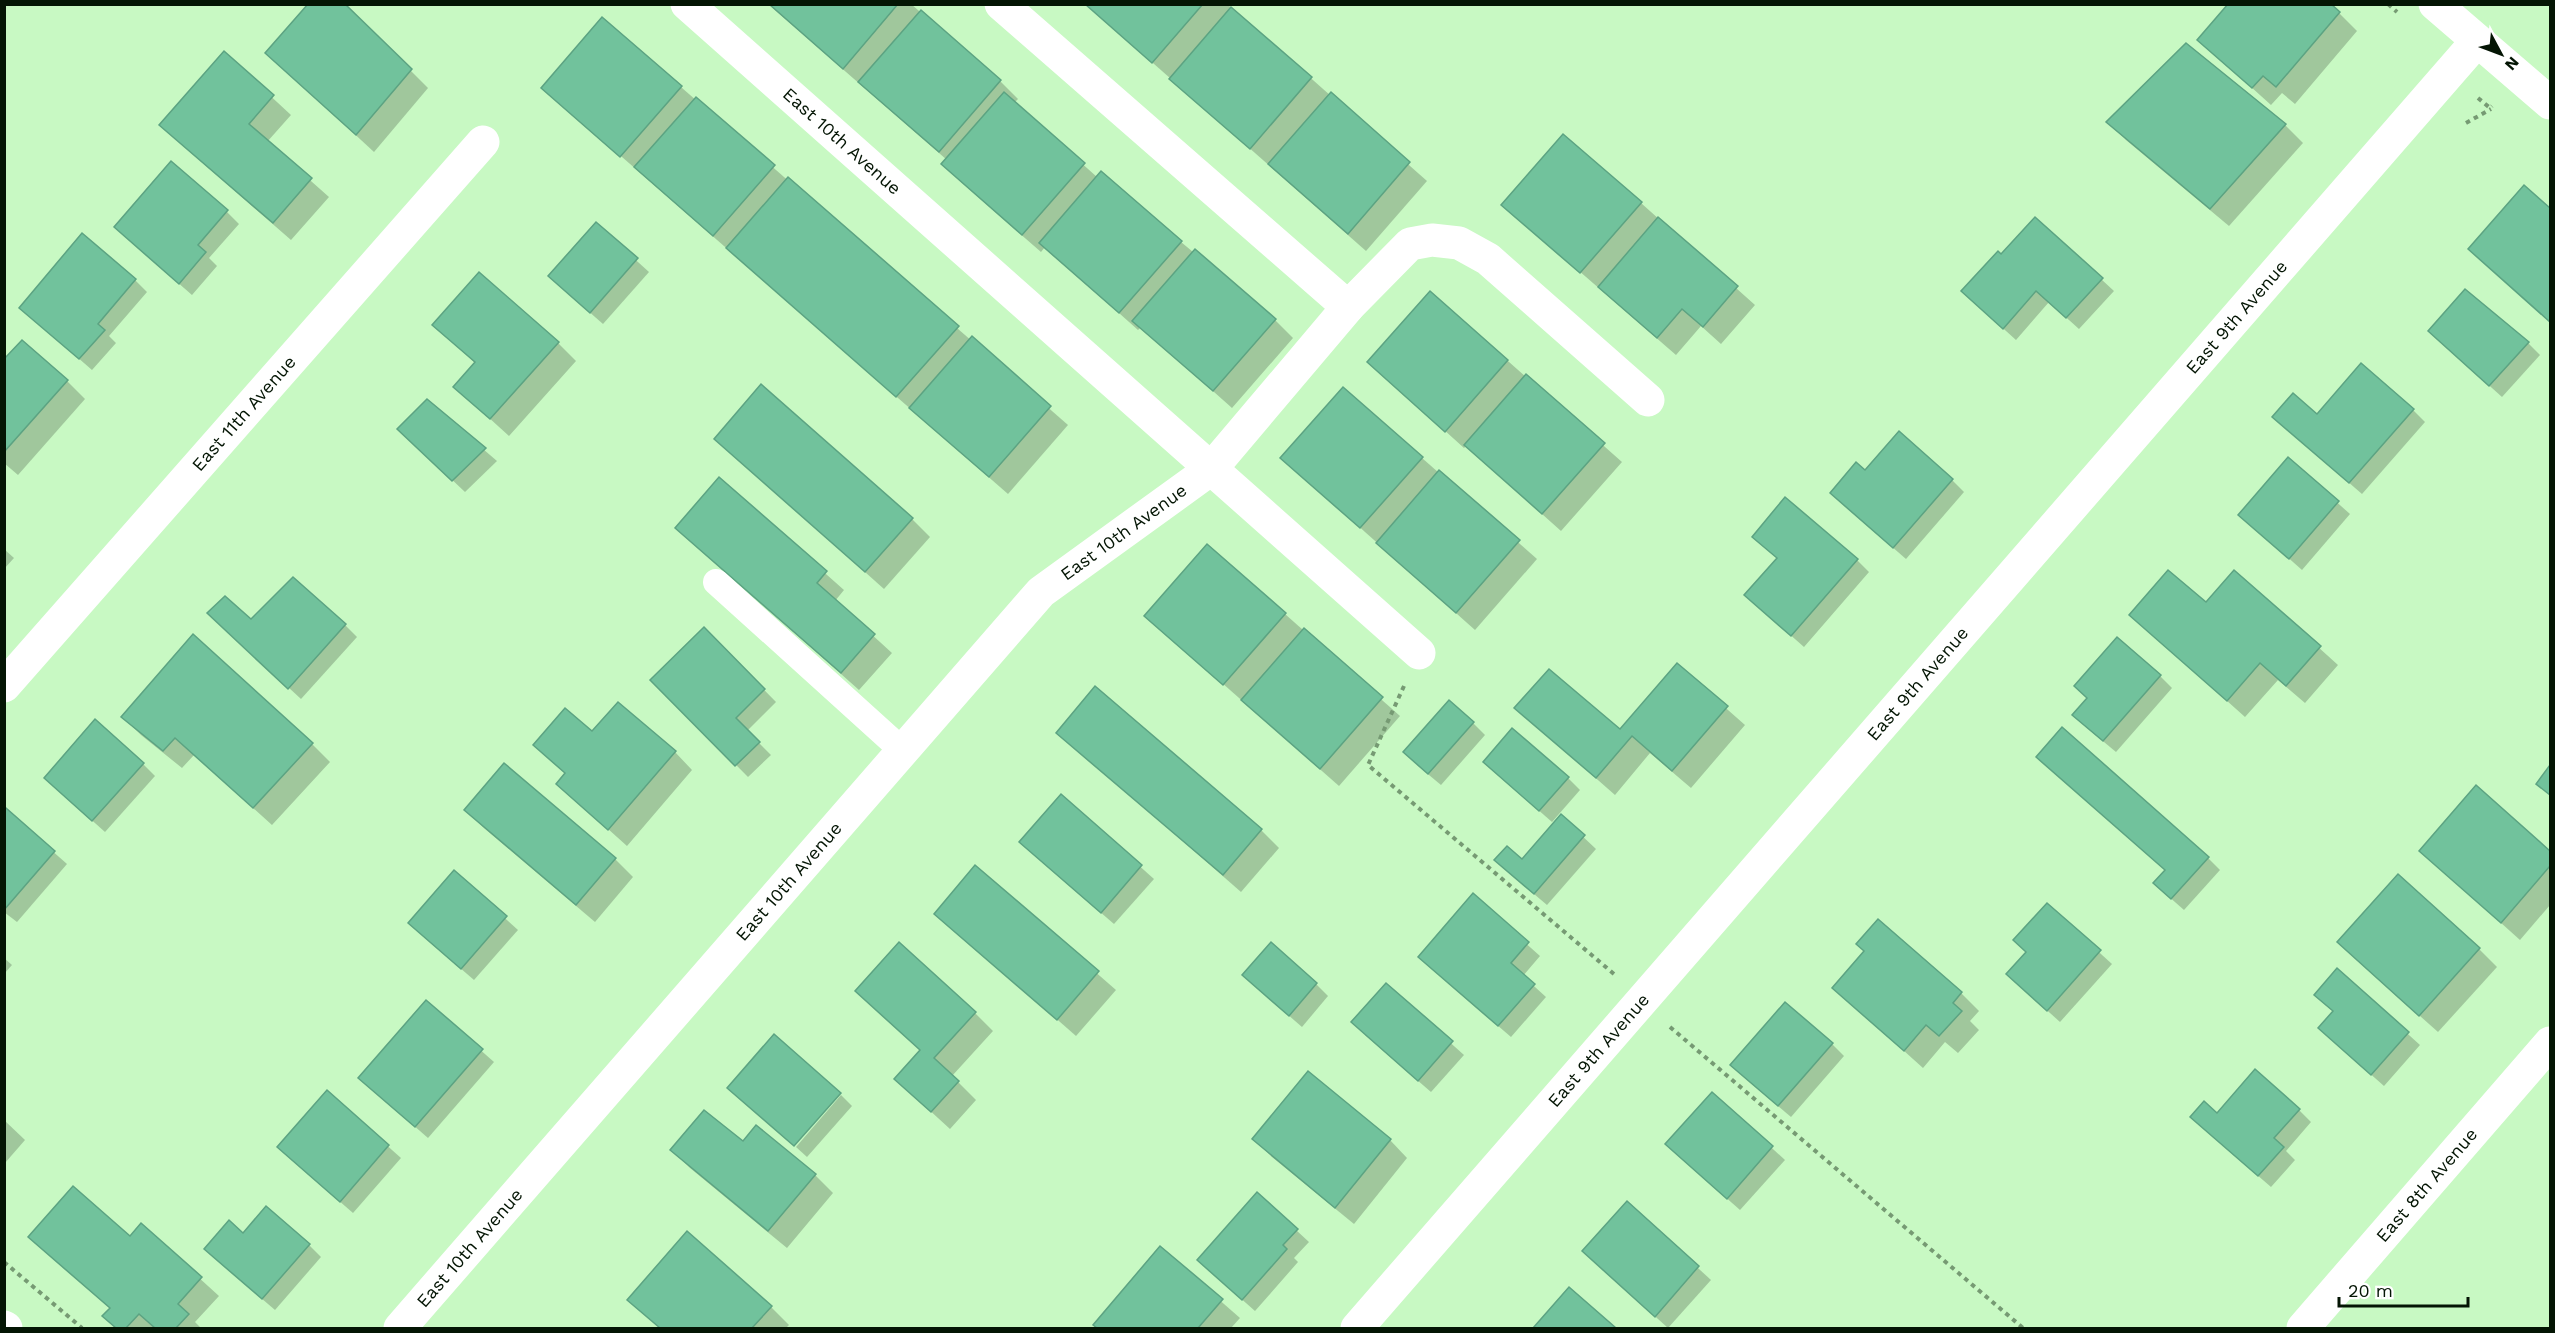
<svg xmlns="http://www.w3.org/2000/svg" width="2555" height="1333" font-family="'Work Sans',sans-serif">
  <rect width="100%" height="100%" fill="#c8f9c3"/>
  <g fill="#0003">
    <path d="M768,4H911L1000,81L1018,99L1014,103L1097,177L1181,242L1275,320L1293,338L1232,408L1141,327L1138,330L1045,247L1041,252L961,182L943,164L947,160Z"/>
    <path d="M1086,4H1227L1427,181L1366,251Z"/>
    <path d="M2339,13L2357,31L2295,104L2282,93L2271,105L2199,40Z"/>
    <path d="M603,19L1068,425L1008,494L543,88Z"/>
    <path d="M2186,45L2285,125L2303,143L2229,226L2126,140L2109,122Z"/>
    <path d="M224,53L291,115L267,142L329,197L291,240L179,142Z"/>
    <path d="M267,53L410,70L428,88L374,152Z"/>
    <path d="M2524,187L2550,210V322L2470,249Z"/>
    <path d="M1641,203L1755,305L1721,344L1701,326L1676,355L1503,205Z"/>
    <path d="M227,212L239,224L209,258L217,266L192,295L128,239Z"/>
    <path d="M2036,219L2114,291L2079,329L2049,302L2016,340L1975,303L2001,256Z"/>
    <path d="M596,224L649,272L603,324L562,288Z"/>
    <path d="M135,280L147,292L109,336L116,343L92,370L21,308Z"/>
    <path d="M1431,293L1622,462L1561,531L1466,446L1464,448L1369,362Z"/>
    <path d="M434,325L558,343L576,361L509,436L455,387L475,363Z"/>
    <path d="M2442,343H2528L2540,355L2502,397Z"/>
    <path d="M4,361L67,381L85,399L18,475L4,463Z"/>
    <path d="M427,401L497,461L465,492L411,441Z"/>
    <path d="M2413,410L2425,422L2362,494L2287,429L2317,416Z"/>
    <path d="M716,439L912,519L930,537L884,589Z"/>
    <path d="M1282,458H1422L1537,559L1475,630Z"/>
    <path d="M2288,459L2350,514L2302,570L2240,515Z"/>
    <path d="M719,479L844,590L835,601L892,653L859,690L677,528Z"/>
    <path d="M1952,480L1964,492L1906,559L1844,505Z"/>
    <path d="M1754,537L1857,560L1869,572L1804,647L1759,607L1778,559Z"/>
    <path d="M4,549L14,558L4,569Z"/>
    <path d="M2235,572L2338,665L2305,703L2278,680L2245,717L2131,615L2206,604Z"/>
    <path d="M1285,614L1400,716L1339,786L1146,616Z"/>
    <path d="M251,621L345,625L357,637L301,699L221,625Z"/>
    <path d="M704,629L776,702L747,731L771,755L748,777L652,680Z"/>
    <path d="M1677,665L1745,725L1691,788L1650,753L1615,795L1516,708L1620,732Z"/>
    <path d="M2160,676L2172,688L2116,752L2086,727Z"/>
    <path d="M123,717L312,744L330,762L272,825L194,755L182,768L141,735Z"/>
    <path d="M1473,723L1485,735L1441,785L1417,765Z"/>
    <path d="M1058,732L1261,830L1279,848L1241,892Z"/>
    <path d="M592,733L675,752L692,770L627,846L558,784L566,774L535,745Z"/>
    <path d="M143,764L155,776L105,832L58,790Z"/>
    <path d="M1497,774L1568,778L1580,790L1552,822Z"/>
    <path d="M2476,788L2550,853V905L2520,940L2421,851Z"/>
    <path d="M1061,796L1154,879L1114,924L1033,854Z"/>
    <path d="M6,810L67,864L17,922L4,912Z"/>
    <path d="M466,810L615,859L633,877L595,922L484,828Z"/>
    <path d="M1561,816L1596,849L1547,905L1508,872L1522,861Z"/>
    <path d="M2208,858L2220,870L2184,910L2167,895L2166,871Z"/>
    <path d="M975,867L1116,990L1076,1036L936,913Z"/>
    <path d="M454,872L518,930L474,980L422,935Z"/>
    <path d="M1473,896L1540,956L1523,976L1546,997L1511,1037L1432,969Z"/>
    <path d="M2047,905L2112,964L2060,1022L2020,986L2028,953Z"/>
    <path d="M2479,949L2497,967L2438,1032L2357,960Z"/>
    <path d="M4,958L12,965L4,974Z"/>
    <path d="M2337,970L2420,1045L2384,1086L2332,1040L2334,1012L2328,1007Z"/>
    <path d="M1316,984L1328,996L1302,1027L1256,987Z"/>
    <path d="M1386,985L1464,1055L1431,1092L1365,1035Z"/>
    <path d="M1834,988L1961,993L1979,1011L1970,1021L1979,1030L1958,1053L1945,1042L1923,1068Z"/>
    <path d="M426,1002L494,1062L428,1138L373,1090Z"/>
    <path d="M875,1009L975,1013L993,1031L952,1076L976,1100L950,1129L914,1096L921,1051Z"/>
    <path d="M1832,1044L1844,1056L1791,1117L1744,1077Z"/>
    <path d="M327,1092L401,1158L353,1213L291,1159Z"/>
    <path d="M1713,1094L1785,1160L1740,1210L1679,1156Z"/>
    <path d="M841,1095L852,1106L807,1157L796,1147Z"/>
    <path d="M2299,1110L2311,1122L2286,1151L2295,1160L2271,1187L2204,1129L2217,1115Z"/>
    <path d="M4,1120L25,1140L5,1163L4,1162Z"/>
    <path d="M756,1127L815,1175L833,1193L787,1248L690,1168L672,1150L743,1143Z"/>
    <path d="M1254,1139L1390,1140L1407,1158L1354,1224L1272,1157Z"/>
    <path d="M1257,1194L1309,1242L1294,1258L1298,1262L1255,1311L1211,1272Z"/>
    <path d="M1627,1203L1711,1280L1668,1328L1596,1263Z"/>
    <path d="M142,1226L219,1296L195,1322L201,1328H116L104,1316L111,1309L48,1254L130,1238Z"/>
    <path d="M243,1235L309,1245L321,1257L275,1310L218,1261Z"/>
    <path d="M1160,1248L1240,1318L1231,1328H1099L1095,1325Z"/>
    <path d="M1569,1290L1613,1328H1535Z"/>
    <path d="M629,1300L771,1307L789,1325L786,1328H660Z"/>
  </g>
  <g fill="#71c29c" stroke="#5ca382" stroke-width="1.5">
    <path d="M308,4H345L412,69L356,135L265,53Z"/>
    <path d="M769,4H898L843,69Z"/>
    <path d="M1085,4H1203L1152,63Z"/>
    <path d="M2228,4H2331L2340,12L2276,87L2263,76L2252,88L2197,40Z"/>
    <path d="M1231,7L1312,77L1250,149L1169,79Z"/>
    <path d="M921,10L1001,80L939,152L858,82Z"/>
    <path d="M602,17L682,86L620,157L541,88Z"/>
    <path d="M2186,43L2286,124L2210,209L2106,122Z"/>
    <path d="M224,51L274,95L249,124L312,178L273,223L159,125Z"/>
    <path d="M1004,92L1085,163L1022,235L941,164Z"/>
    <path d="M1331,92L1410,162L1348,234L1268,164Z"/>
    <path d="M696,97L775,165L713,236L634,167Z"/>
    <path d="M1563,134L1642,202L1580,273L1501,205Z"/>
    <path d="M171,161L228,210L198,245L206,252L179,284L114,227Z"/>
    <path d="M1101,171L1182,241L1119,313L1039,243Z"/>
    <path d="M788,177L959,326L896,397L726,248Z"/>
    <path d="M2524,185L2550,208V322L2468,249Z"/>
    <path d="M1658,217L1738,286L1703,327L1682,309L1657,338L1598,287Z"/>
    <path d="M2035,217L2103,278L2066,318L2036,291L2003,329L1961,291L1998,251L2001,254Z"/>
    <path d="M596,222L638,258L590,313L548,276Z"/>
    <path d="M82,233L136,279L98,324L105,330L79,359L19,308Z"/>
    <path d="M1195,249L1276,319L1213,391L1132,321Z"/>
    <path d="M479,272L559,342L490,419L453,387L475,362L432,325Z"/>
    <path d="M2465,289L2529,342L2489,386L2428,331Z"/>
    <path d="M1430,291L1508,360L1445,432L1367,362Z"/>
    <path d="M972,336L1051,406L989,477L909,408Z"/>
    <path d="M22,340L68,380L4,452V359Z"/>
    <path d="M2361,363L2414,409L2349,483L2272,417L2293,393L2317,414Z"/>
    <path d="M1526,374L1605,443L1542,514L1464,445Z"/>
    <path d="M761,384L913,518L865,572L714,439Z"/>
    <path d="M1343,387L1423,457L1360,528L1280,458Z"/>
    <path d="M427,399L486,448L452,481L397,429Z"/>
    <path d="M1899,431L1953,479L1893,548L1830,493L1856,462L1865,470Z"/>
    <path d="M2288,457L2339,501L2289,559L2238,515Z"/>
    <path d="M1439,470L1520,540L1456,613L1376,543Z"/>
    <path d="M719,477L827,571L817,583L875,634L841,673L675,528Z"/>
    <path d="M1785,497L1858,559L1791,636L1744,595L1777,558L1752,537Z"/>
    <path d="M1207,544L1286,613L1223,685L1144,616Z"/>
    <path d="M2168,570L2206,602L2234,570L2321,646L2286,686L2260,663L2227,701L2129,615Z"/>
    <path d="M293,577L346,624L288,689L207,613L225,596L251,619Z"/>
    <path d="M704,627L765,689L736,718L760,742L735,766L650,680Z"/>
    <path d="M1304,628L1383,697L1320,769L1241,700Z"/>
    <path d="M193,634L313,743L253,808L175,738L163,751L121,717Z"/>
    <path d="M2117,637L2161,675L2103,741L2072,715L2087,698L2074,686Z"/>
    <path d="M1677,663L1728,706L1672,771L1632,736L1596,778L1514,708L1549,669L1620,729Z"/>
    <path d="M1095,686L1262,829L1223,875L1056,733Z"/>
    <path d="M1449,700L1474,722L1428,774L1403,752Z"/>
    <path d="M618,702L676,751L608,830L556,784L565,773L533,745L565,708L592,731Z"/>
    <path d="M95,719L144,763L92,821L44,778Z"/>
    <path d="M2062,727L2209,857L2171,899L2153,883L2165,870L2036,757Z"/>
    <path d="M1512,728L1569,777L1539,811L1483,762Z"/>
    <path d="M504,763L616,858L576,905L464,810Z"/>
    <path d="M2550,765V795L2536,784Z"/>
    <path d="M2476,785L2550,851V866L2501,923L2419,851Z"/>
    <path d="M1061,794L1142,865L1101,913L1019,842Z"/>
    <path d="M6,808L55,851L4,910V810Z"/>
    <path d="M1561,814L1585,835L1534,894L1494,860L1507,846L1522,859Z"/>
    <path d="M975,865L1099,971L1057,1020L934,914Z"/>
    <path d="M454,870L507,916L461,969L408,923Z"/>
    <path d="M2398,874L2480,948L2419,1016L2337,942Z"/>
    <path d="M1473,893L1529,942L1511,963L1535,984L1498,1026L1418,957Z"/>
    <path d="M2047,903L2101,950L2047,1011L2006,974L2026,952L2013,940Z"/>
    <path d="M1878,919L1962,992L1953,1003L1962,1011L1939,1036L1926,1025L1904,1051L1832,988L1864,951L1856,944Z"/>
    <path d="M899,942L976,1012L934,1058L959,1081L931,1112L894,1079L920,1050L855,991Z"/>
    <path d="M1271,942L1317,983L1289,1016L1242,975Z"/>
    <path d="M2337,968L2409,1032L2371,1075L2318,1028L2333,1011L2314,995Z"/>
    <path d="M1386,983L1453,1041L1418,1081L1351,1022Z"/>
    <path d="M426,1000L483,1049L415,1127L358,1078Z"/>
    <path d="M1785,1002L1833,1043L1778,1106L1730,1065Z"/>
    <path d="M774,1034L841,1093L794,1146L727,1088Z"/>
    <path d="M2255,1069L2300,1109L2274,1138L2284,1147L2258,1176L2190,1117L2204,1101L2217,1113Z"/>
    <path d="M1308,1071L1391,1139L1335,1208L1252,1139Z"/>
    <path d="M327,1090L389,1145L340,1202L277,1147Z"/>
    <path d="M1712,1092L1773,1146L1727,1199L1665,1144Z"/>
    <path d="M704,1110L743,1141L756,1125L816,1174L768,1231L670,1150Z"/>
    <path d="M73,1186L130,1236L141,1223L202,1277L178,1304L189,1314L176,1328H155L139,1314L126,1328H116L102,1316L110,1308L28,1237Z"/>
    <path d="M1257,1192L1298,1229L1283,1245L1287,1249L1242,1300L1197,1260Z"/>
    <path d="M1627,1201L1699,1266L1655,1317L1582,1251Z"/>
    <path d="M266,1206L310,1244L262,1299L204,1249L229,1220L243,1233Z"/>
    <path d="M687,1231L772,1306L752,1328H660L627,1300Z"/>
    <path d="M1160,1246L1223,1299L1198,1328H1097L1093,1325Z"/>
    <path d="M1569,1287L1616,1328H1533Z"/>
  </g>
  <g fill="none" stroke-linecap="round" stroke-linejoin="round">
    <g stroke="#769a73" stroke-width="4" stroke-dasharray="4.5 4.5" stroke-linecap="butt">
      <path d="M2388,4L2397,12"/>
      <path d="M2478,98L2490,108L2492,106"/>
      <path d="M2466,123L2491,109"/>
      <path d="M1404,686L1368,765L1614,974"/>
      <path d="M1670,1027L2023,1328"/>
      <path d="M4,1262L82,1328"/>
    </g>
    <path stroke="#fff" stroke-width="26" d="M716,582L903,751"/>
    <g stroke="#fff" stroke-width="33">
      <path id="s1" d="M687,4L1419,653"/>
      <path d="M1001,4L1348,307"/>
      <path d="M2435,4L2550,103"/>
      <path id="s2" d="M4,686L483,142"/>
      <path id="s3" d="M400,1328L1041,592L1211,469L1348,307L1410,244L1432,240L1459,243L1488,259L1648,400"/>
      <path id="s4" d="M1357,1328L2477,41"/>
      <path id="s5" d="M2303,1328L2550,1043"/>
    </g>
    <path stroke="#fff" stroke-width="33" d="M4,1327L6,1328"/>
  </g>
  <g text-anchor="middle" stroke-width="5" stroke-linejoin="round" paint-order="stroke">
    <g font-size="18" fill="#041504" stroke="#fff">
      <text dy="6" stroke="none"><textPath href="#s1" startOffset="207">East 10th Avenue</textPath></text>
      <text dy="6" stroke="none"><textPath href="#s4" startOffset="1340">East 9th Avenue</textPath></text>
      <text dy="6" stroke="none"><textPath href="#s2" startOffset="363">East 11th Avenue</textPath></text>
      <text dy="6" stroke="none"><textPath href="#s3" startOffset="1078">East 10th Avenue</textPath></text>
      <text dy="6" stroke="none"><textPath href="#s4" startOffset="854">East 9th Avenue</textPath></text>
      <text dy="6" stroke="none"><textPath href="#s3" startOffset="592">East 10th Avenue</textPath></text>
      <text dy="6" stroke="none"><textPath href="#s4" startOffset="368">East 9th Avenue</textPath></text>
      <text dy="6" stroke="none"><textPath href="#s5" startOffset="189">East 8th Avenue</textPath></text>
      <text dy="6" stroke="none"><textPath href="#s3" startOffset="106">East 10th Avenue</textPath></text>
    </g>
  </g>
  <rect width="2555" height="1333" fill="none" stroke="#041504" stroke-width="12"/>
  <g transform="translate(2501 54) rotate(131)" stroke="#ffffff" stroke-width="4.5" paint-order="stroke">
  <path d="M0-4.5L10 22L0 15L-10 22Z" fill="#041504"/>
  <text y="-9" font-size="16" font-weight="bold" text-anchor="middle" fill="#041504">N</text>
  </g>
  <path d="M2339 1297v9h129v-9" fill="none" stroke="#041504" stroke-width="3"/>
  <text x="2348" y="1297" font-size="18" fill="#041504" stroke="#ffffff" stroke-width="4.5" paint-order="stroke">20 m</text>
</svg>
